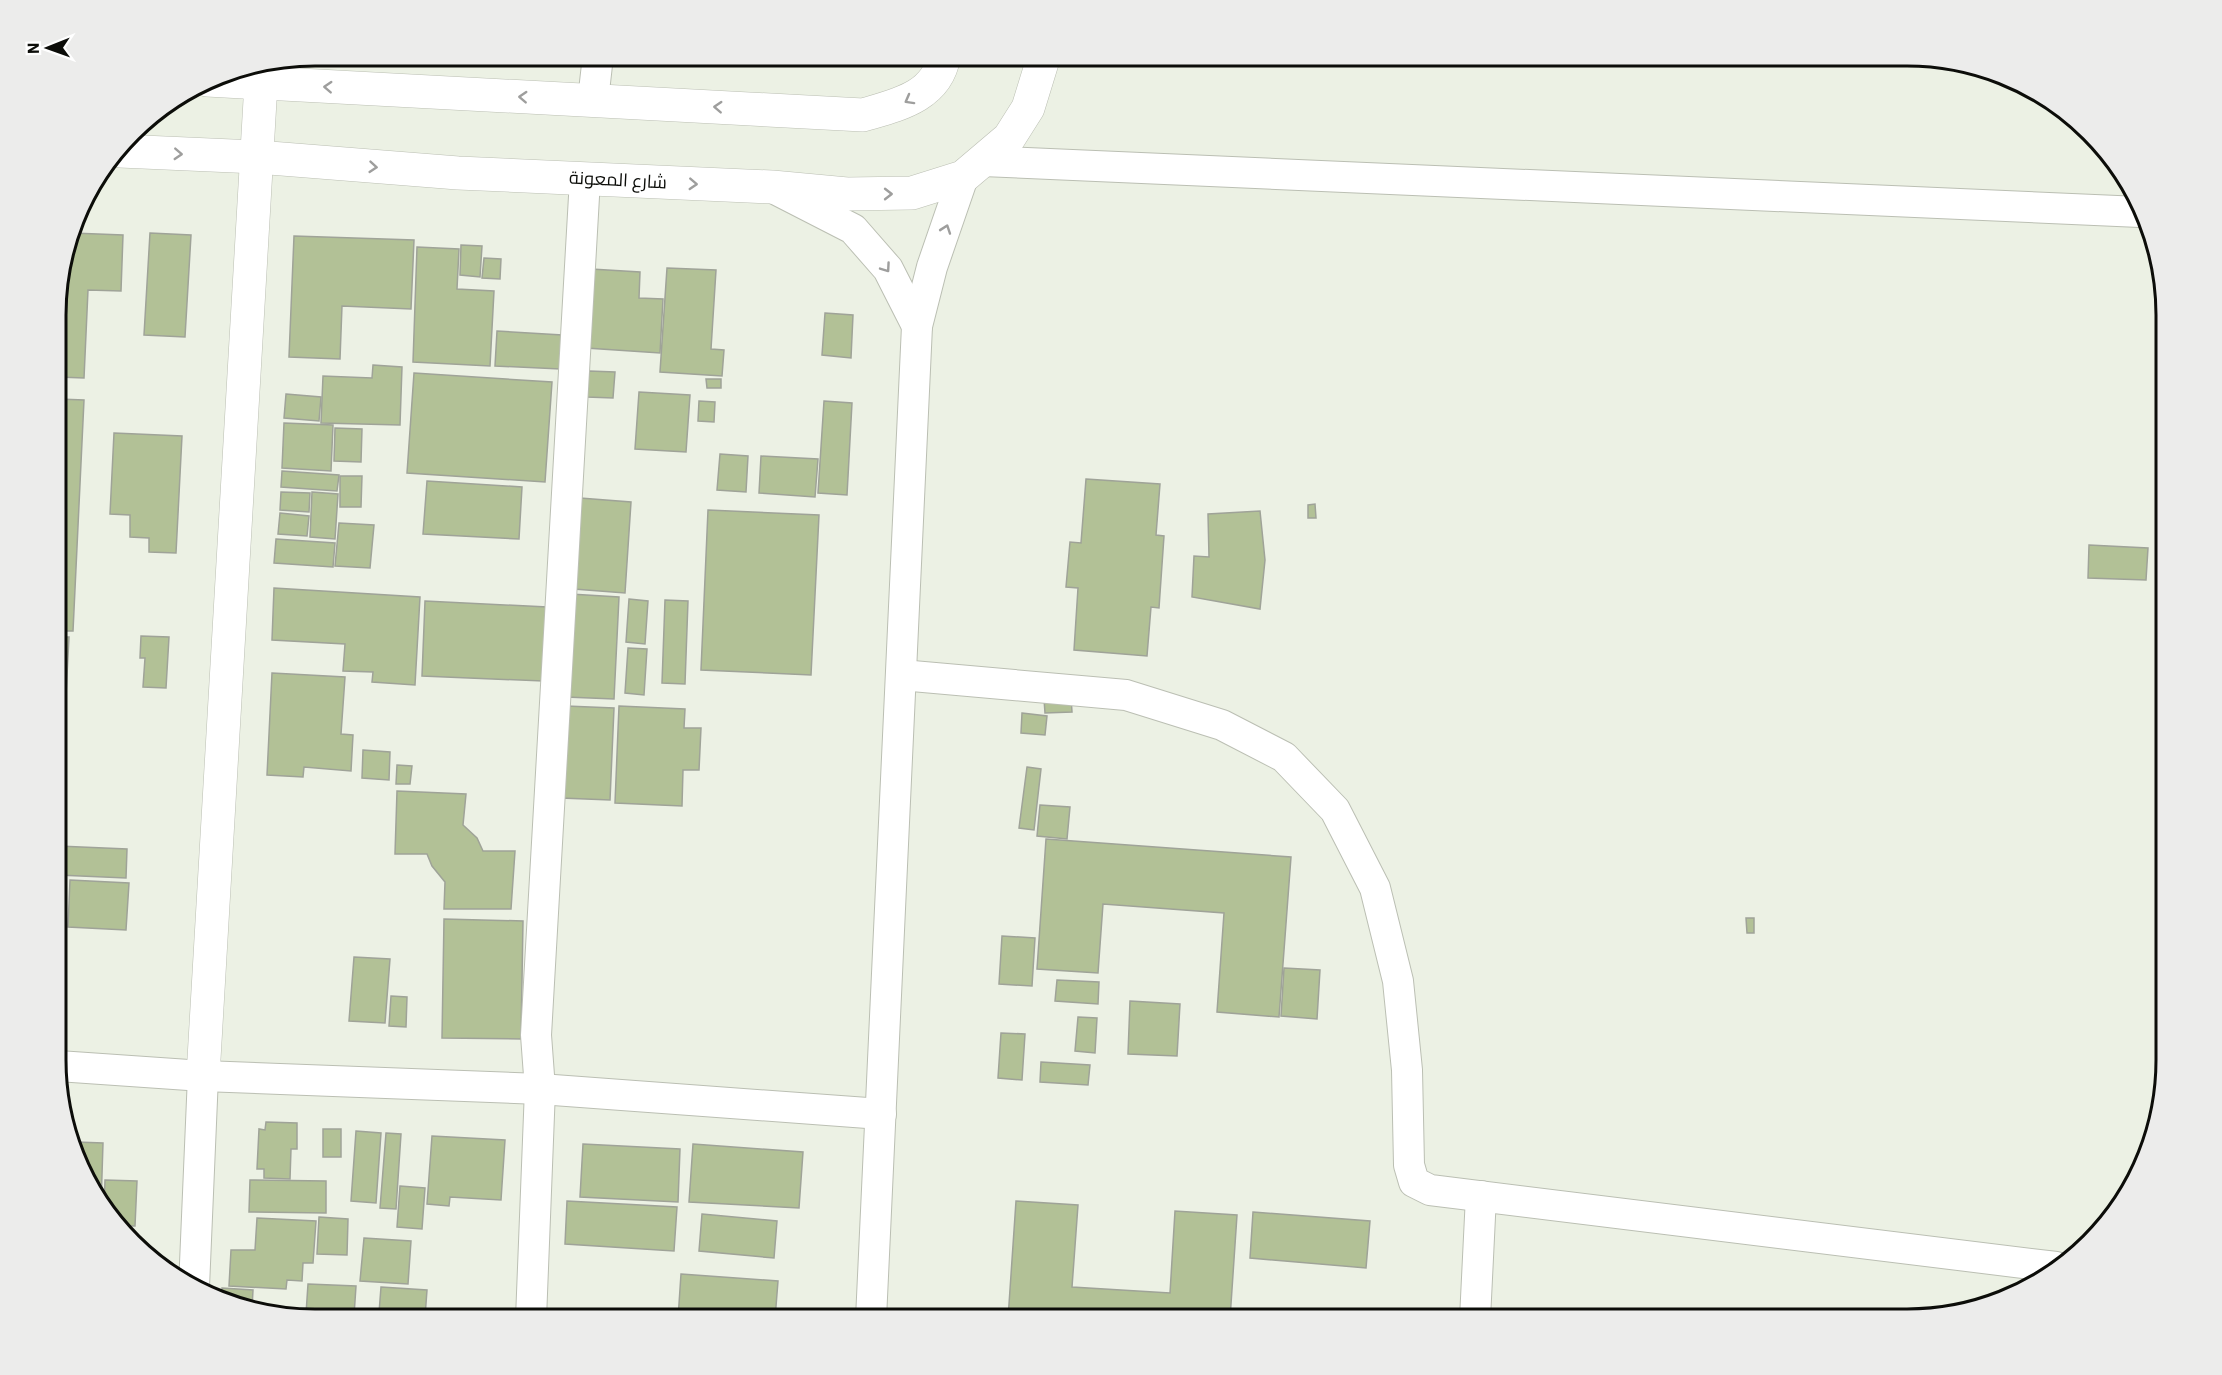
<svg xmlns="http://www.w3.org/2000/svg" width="2222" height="1375" font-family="'IBM Plex Sans',Cairo,sans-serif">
  <rect width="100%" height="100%" fill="#ecf1e4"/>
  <g fill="#b2c196" stroke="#9fa398" stroke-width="1.5">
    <path d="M613,56H679V61Z"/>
    <path d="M800,56H839V64L800,63Z"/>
    <path d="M844,56H875L874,64L844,63Z"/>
    <path d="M72,233L123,235L121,291L88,290L84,378L58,377V281Z"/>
    <path d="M150,233L191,235L185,337L144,335Z"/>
    <path d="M294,236L414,240L411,309L342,306L340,359L289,357Z"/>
    <path d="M461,245L482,246L480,277L460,275Z"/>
    <path d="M417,247L459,249L457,289L494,291L490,366L413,362Z"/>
    <path d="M484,258L501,259L500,279L482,278Z"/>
    <path d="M667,268L716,270L711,349L724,350L722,376L660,372Z"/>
    <path d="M591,269L640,272L639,298L663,299L660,353L586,348Z"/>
    <path d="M825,313L853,315L851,358L822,355Z"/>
    <path d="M497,331L562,335L560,369L495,366Z"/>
    <path d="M373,365L402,367L400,425L321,423L323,376L372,378Z"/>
    <path d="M589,371L615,372L613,398L587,397Z"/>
    <path d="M414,373L552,382L545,482L407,473Z"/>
    <path d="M706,379H721V388H707Z"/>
    <path d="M639,392L690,395L686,452L635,449Z"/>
    <path d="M286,394L321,397L319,421L284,418Z"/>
    <path d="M58,399L84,400L73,631H58Z"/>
    <path d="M699,401L715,402L714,422L698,421Z"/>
    <path d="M824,401L852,403L847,495L818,493Z"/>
    <path d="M284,423L333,425L331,471L282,468Z"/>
    <path d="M335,428L362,429L361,462L334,461Z"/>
    <path d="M114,433L182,436L176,553L149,552V538L130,537V515L110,514Z"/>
    <path d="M720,454L748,456L746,492L717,490Z"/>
    <path d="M761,456L818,459L815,497L759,493Z"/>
    <path d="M282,471L339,475L337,491L281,487Z"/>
    <path d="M340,476H362L361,507H340Z"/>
    <path d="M1086,479L1160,484L1156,535L1164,536L1159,608L1151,607L1147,656L1074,650L1078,588L1066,587L1070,542L1081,543Z"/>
    <path d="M427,481L522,487L519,539L423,534Z"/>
    <path d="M281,492L310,493L309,512L280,510Z"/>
    <path d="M312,492L338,494L335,539L310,537Z"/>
    <path d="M580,498L631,502L625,593L574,589Z"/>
    <path d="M1315,504L1316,518H1308V505Z"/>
    <path d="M708,510L819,515L811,675L701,670Z"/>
    <path d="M1260,511L1265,560L1260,609L1192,597L1194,556L1209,557L1208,514Z"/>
    <path d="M280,513L309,516L307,536L278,534Z"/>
    <path d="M339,523L374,525L370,568L335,566Z"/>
    <path d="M276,539L335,543L333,567L274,563Z"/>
    <path d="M2089,545L2148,548L2146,580L2088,578Z"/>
    <path d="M274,588L420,597L415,685L372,682L373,672L343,671L345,644L272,640Z"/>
    <path d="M570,594L619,597L614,699L566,697Z"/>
    <path d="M629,599L648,601L645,644L626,642Z"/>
    <path d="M665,600L688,601L685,684L662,683Z"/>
    <path d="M425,601L547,607L543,681L422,676Z"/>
    <path d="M141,636L169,637L166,688L143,687L145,658H140Z"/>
    <path d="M58,637H69L61,789H58Z"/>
    <path d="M628,648L647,649L644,695L625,693Z"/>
    <path d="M272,673L345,677L341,734L353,735L351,771L304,767L303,777L267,775Z"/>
    <path d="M1071,697L1072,712L1045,713L1044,699Z"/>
    <path d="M566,706L614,708L610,800L561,798Z"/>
    <path d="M619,706L685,709L684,728H701L699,770H683L682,806L615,803Z"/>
    <path d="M1022,713L1047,716L1045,735L1021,733Z"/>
    <path d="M363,750L390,752L389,780L362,778Z"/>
    <path d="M397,765L412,766L410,784H396Z"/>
    <path d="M1027,767L1041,769L1034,830L1019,828Z"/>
    <path d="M397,791L466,794L463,825L477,838L483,851H515L511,909H444L445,882L432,866L427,854H395Z"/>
    <path d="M1040,805L1070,807L1067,839L1037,836Z"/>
    <path d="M1046,839L1291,857L1279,1017L1217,1012L1224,913L1103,904L1098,973L1037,969Z"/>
    <path d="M58,846L127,849L126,878L58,875Z"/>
    <path d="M70,880L129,883L126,930L68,927Z"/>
    <path d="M1746,918H1754V933H1747Z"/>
    <path d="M444,919L523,921L521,1039L442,1038Z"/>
    <path d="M1002,936L1035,938L1032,986L999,984Z"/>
    <path d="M354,957L390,959L385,1023L349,1021Z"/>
    <path d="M1284,968L1320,970L1317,1019L1281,1016Z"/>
    <path d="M1057,980L1099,982L1098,1004L1055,1001Z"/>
    <path d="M391,996L407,997L406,1027L389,1026Z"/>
    <path d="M1130,1001L1180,1004L1177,1056L1128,1054Z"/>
    <path d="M1078,1017L1097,1018L1095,1053L1075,1051Z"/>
    <path d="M1001,1033L1025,1034L1022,1080L998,1078Z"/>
    <path d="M1041,1062L1090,1065L1088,1085L1040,1082Z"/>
    <path d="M266,1122L297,1123V1149H291L290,1179L264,1178V1169H257L259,1129L265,1130Z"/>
    <rect x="323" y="1129" width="18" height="28"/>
    <path d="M356,1131L381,1133L376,1203L351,1201Z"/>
    <path d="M386,1133L401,1134L396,1209L380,1208Z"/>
    <path d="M432,1136L505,1140L501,1200L450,1197L449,1206L427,1204Z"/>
    <path d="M76,1142L103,1143L101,1206L99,1204Z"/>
    <path d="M583,1144L680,1149L678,1202L580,1197Z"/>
    <path d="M693,1144L803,1152L799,1208L689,1202Z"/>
    <path d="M105,1180L137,1181L135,1226H121L104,1209Z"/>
    <path d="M250,1180L326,1181V1213L249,1212Z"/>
    <path d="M400,1186L425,1188L422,1229L397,1227Z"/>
    <path d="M567,1201L677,1207L674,1251L565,1244Z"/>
    <path d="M1016,1201L1078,1205L1072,1287L1170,1293L1175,1211L1237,1215L1230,1319H1008Z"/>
    <path d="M1253,1212L1370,1221L1366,1268L1250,1258Z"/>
    <path d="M702,1214L777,1221L774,1258L699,1251Z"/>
    <path d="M319,1217L348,1219L347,1255L317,1254Z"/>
    <path d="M257,1218L316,1221L313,1263H303L302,1281L287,1280L286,1289L229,1286L231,1250H255Z"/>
    <path d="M364,1238L411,1241L408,1284L360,1281Z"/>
    <path d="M681,1274L778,1281L775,1319H678Z"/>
    <path d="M308,1284L356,1286L354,1316L306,1314Z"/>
    <path d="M381,1287L427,1290L425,1317L388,1319L389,1314L379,1313Z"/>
    <path d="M222,1288L253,1290L252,1309L232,1306L221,1301Z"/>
  </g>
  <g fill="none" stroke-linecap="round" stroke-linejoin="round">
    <defs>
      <g id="minor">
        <path d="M593,100L598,56"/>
        <path d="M983,161L2140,212"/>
        <path d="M775,189L853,229L888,269L917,326"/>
        <path d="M901,675L1126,695L1222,725L1284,757L1335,810L1375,888L1398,981L1407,1070L1409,1165L1414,1182L1430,1190L2056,1267"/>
        <path d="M58,1066L203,1076L540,1089L881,1114"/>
        <path d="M194,1287L203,1076"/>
        <path d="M531,1319L540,1089L536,1035L585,179"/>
        <path d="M871,1319L917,326L932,267L963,177"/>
        <path d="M1475,1319L1481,1196"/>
      </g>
      <path id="tertiary" d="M203,1076L262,66"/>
      <g id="trunk">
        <path d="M207,80L863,115C897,105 937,97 944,56"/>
        <path d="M120,151L257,157L458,173L772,187L847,194L912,193L963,177L1009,138L1028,108L1044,56"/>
      </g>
    </defs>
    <use href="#minor" stroke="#bbbfb3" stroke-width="32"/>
    <use href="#tertiary" stroke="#bbbfb3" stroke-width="34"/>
    <use href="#trunk" stroke="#bbbfb3" stroke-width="34"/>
    <use href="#minor" stroke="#fff" stroke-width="30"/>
    <use href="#tertiary" stroke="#fff" stroke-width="33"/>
    <use href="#trunk" stroke="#fff" stroke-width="33"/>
  </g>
  <defs><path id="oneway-chevron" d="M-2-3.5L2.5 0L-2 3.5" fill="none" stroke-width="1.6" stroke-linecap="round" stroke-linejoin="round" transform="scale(1.5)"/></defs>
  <g stroke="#9e9e9d">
    <use href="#oneway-chevron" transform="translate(328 87) rotate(-177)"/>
    <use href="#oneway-chevron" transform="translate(523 97) rotate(-177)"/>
    <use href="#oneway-chevron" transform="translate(909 100) rotate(151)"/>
    <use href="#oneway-chevron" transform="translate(718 107) rotate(-177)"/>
    <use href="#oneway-chevron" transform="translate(178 154) rotate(3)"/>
    <use href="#oneway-chevron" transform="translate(373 167) rotate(5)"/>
    <use href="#oneway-chevron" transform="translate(693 184) rotate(3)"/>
    <use href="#oneway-chevron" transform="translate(888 194)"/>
    <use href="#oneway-chevron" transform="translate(946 229) rotate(-71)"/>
    <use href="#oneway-chevron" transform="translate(886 268) rotate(55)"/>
  </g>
  <g text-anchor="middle" stroke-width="6" stroke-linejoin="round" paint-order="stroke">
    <g font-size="18" fill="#0c0d09" stroke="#fff">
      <text transform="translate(618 180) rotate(3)" y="6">شارع المعونة</text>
    </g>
  </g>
  <path d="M0 0H2222V1375H0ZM315 66H1907A249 249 0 0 1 2156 315V1060A249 249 0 0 1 1907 1309H315A249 249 0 0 1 66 1060V315A249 249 0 0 1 315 66Z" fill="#ececeb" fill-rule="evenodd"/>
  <path fill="none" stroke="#0c0d09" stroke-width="3" d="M315 66H1907A249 249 0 0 1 2156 315V1060A249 249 0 0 1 1907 1309H315A249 249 0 0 1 66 1060V315A249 249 0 0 1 315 66Z"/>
  <g transform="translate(48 48) rotate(269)" stroke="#ffffff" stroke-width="4.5" paint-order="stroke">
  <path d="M0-4.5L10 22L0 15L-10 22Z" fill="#0c0d09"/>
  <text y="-9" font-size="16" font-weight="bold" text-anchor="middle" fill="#0c0d09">N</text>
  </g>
</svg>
